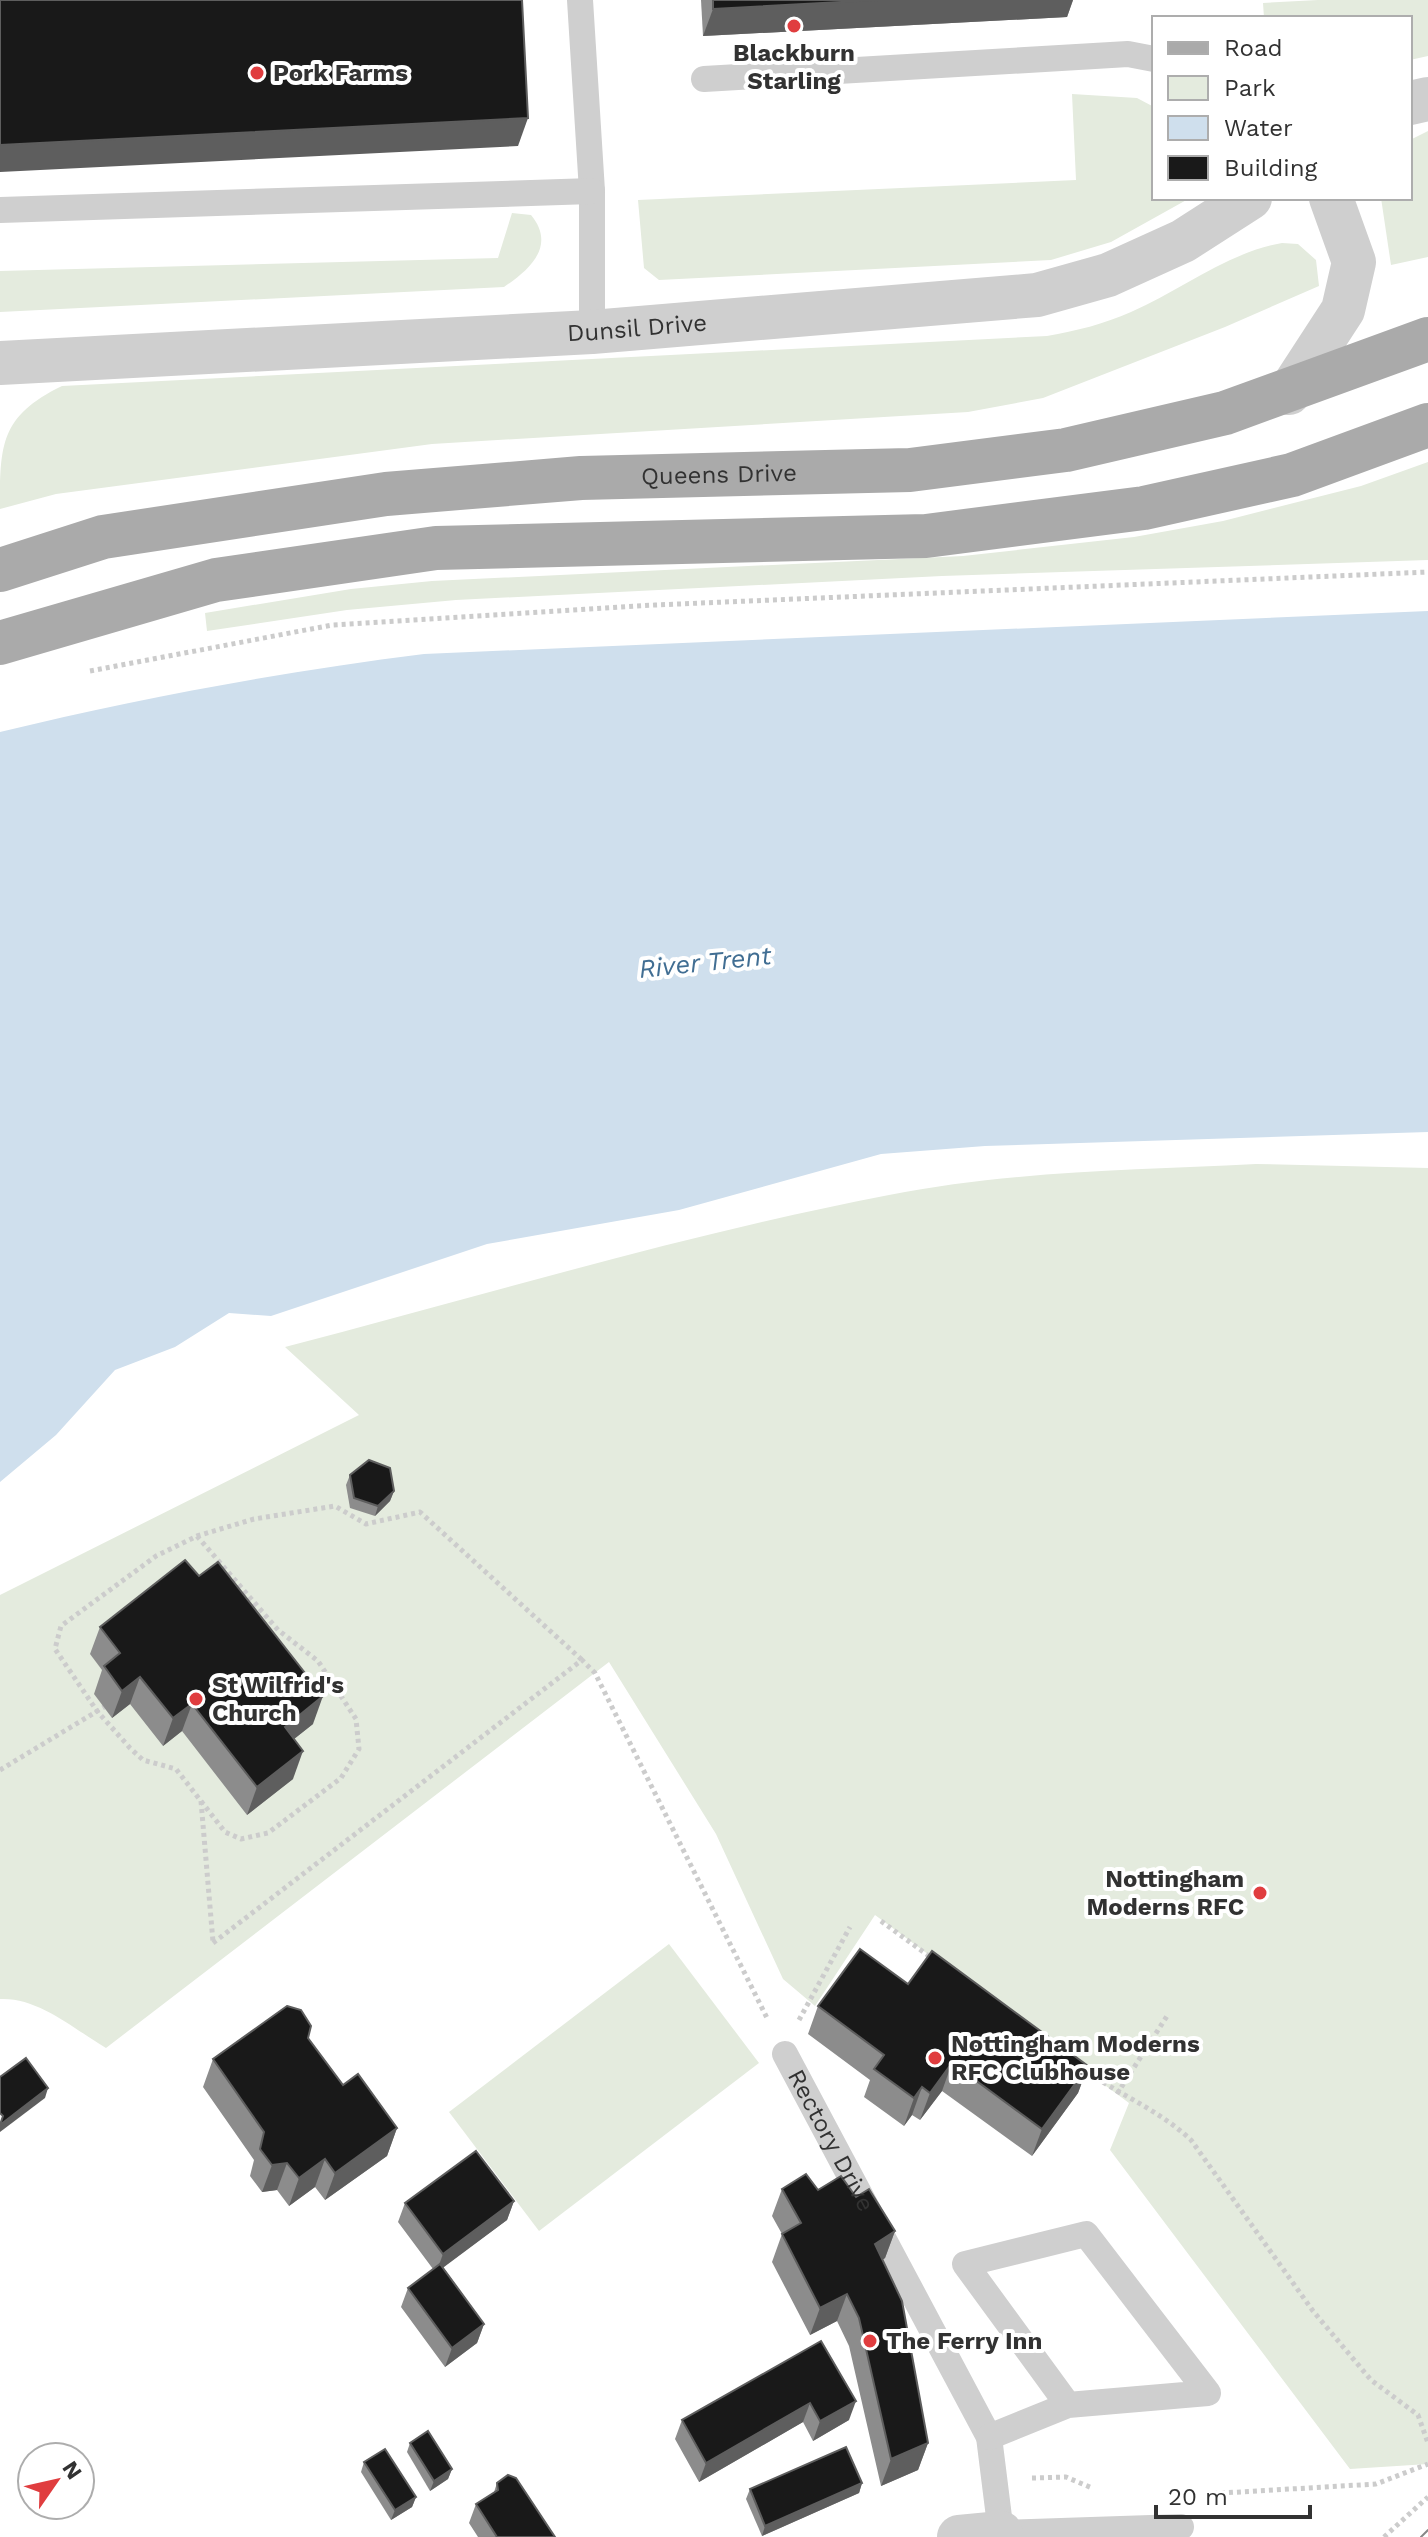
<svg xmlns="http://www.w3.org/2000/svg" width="1428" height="2537" font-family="'Work Sans',sans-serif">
  <rect width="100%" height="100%" fill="#fff"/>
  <g fill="#e4ebde">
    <path d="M1318,0H1428V56L1410,60V18H1264L1263,3Z"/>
    <path d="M1072,94L1137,98L1154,107V198H1190L1111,242L1051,260L659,280L644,268L638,200L1076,180Z"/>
    <path d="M1428,131V257L1391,265L1381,198H1410V140Z"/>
    <path d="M512,213L531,215C556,245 531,269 504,287L0,312V271L498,258Z"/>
    <path d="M1282,243L1298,244L1316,260L1319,286L1225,327L1043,398L968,412L432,444L56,494L0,509C0,445 0,416 62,386L1047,336C1076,331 1104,324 1131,312C1182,290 1226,253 1282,243Z"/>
    <path d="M1428,462V560L942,576L456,600L347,610L207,631L205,613L351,589L432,581L963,556L1134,537L1223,521L1361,486Z"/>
    <path d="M1256,1164L1428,1168V2464L1350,2469L1110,2150L1129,2103L875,1915L815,2006L783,1979L716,1834L609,1662L106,2048C74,2029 38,1997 0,1999V1595L359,1415L285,1347C485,1295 686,1234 889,1195C1010,1171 1134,1170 1256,1164Z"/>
    <path d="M669,1944L759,2063L539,2231L449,2112Z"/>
  </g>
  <path fill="#cfdfed" d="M1428,611V1132L985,1146L881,1154L679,1210L487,1244L271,1316L229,1313L175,1347L115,1370L56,1435L0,1482V732C141,698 281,672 424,654Z"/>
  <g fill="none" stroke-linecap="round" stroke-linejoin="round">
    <g stroke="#ccc" stroke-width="5" stroke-dasharray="4 4" stroke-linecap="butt">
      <path d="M90,671L332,625L655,605L1428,572"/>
      <path d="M197,1536L278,1630L318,1661L356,1719L359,1749L341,1778L268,1833L241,1839L225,1832L176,1769L143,1760L130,1748L97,1711L55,1649L61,1626L156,1556L197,1536L254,1519L335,1506L366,1524L420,1512L582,1660"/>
      <path d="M0,1770L104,1707"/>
      <path d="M201,1801L213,1942"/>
      <path d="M881,1921L933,1959"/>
      <path d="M213,1943L582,1660L595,1673L768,2020"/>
      <path d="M799,2020L850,1927"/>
      <path d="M1083,2069C1118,2094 1159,2110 1191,2140L1313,2311L1371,2380L1418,2415L1428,2443"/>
      <path d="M1117,2094L1167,2016"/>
      <path d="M1032,2478L1066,2477L1092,2488"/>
      <path d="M1205,2494L1376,2484L1428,2464"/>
      <path d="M1384,2537L1428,2497"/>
    </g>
    <g stroke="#cfcfcf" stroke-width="26">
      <path d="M580,0L592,191V332"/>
      <path d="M704,79L1128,54L1154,59"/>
      <path d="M0,210L592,191"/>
      <path id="s1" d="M785,2054L989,2437L1001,2533L1181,2527"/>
      <path d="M989,2437L1068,2405L965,2264L1086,2234L1208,2393L1068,2405"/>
    </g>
    <g stroke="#cfcfcf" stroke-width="44">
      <path d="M1410,103L1428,99"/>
      <path id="s2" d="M0,363L592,332L1037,295L1108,275L1183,241L1250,198"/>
      <path d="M1289,393L1343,310L1354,262L1331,198"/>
      <path d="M959,2537L1001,2533L1002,2537"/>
    </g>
    <g stroke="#aaa" stroke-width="44">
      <path id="s3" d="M0,570L103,537L386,494L581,478L910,470L1066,450L1225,413L1428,339"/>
      <path d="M0,643L216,580L436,548L926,536L1144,508L1292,475L1428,425"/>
    </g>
    <path stroke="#878787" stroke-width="2" d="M1421,2537L1428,2530"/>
  </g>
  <g fill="#8c8c8c">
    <path d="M701,0H1073L1067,17L703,36Z"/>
    <path d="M350,1475L394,1491L390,1501L375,1516L350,1508L346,1485Z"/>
    <path d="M100,1627L313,1724L294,1739L293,1779L247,1815L182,1731L163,1746L130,1704L112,1718L94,1694L102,1670L90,1654Z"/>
    <path d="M908,1984L1088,2066L1078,2093L1032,2156L942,2091L920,2120L912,2115L904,2126L864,2097L870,2080L808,2034L818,2006Z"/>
    <path d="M308,2038L343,2085L397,2128L387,2156L325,2200L315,2187L289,2206L277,2190L262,2192L250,2176L254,2160L203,2087L213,2059Z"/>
    <path d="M782,2189L818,2190L856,2197L895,2231L885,2258L882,2260L928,2443L918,2470L881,2486L849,2346L837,2321L810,2335L772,2262L782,2234L772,2216Z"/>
    <path d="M514,2201L507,2220L443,2267L484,2324L477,2343L445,2367L401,2307L408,2288L433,2269L398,2222L405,2203Z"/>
    <path d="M821,2341L849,2420L813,2441L803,2422L699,2482L675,2439L682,2420Z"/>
    <path d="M410,2443L452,2469L448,2479L430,2491L407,2452Z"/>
    <path d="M364,2462L416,2497L412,2507L391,2520L361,2472Z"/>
    <path d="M497,2483L555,2537H478L469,2523L476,2504L494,2492Z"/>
    <path d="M862,2483L859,2493L762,2536L746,2499L750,2489Z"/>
  </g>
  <g fill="#5e5e5e">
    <path d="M878,0H1073L1067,17L703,36L713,9Z"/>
    <path d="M528,118L518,146L0,172V145Z"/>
    <path d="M394,1491L390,1501L375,1516L378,1506Z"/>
    <path d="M140,1677L130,1704L112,1718L122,1691Z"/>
    <path d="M323,1696L313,1724L275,1754L285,1727Z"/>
    <path d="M192,1704L182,1731L163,1746L173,1718Z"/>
    <path d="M303,1751L293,1779L247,1815L257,1787Z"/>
    <path d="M952,2063L942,2091L920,2120L930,2093Z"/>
    <path d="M1088,2066L1078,2093L1032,2156L1042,2129Z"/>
    <path d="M922,2087L912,2115L904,2126L914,2098Z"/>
    <path d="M48,2088L45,2098L0,2132V2125Z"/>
    <path d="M397,2128L387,2156L325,2200L335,2173Z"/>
    <path d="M325,2159L315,2187L289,2206L299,2178Z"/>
    <path d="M287,2163L277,2190L262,2192L272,2165Z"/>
    <path d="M514,2201L507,2220L436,2273L443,2254Z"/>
    <path d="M895,2231L885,2258L865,2272L875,2244Z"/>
    <path d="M847,2294L837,2321L810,2335L820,2308Z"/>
    <path d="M484,2324L477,2343L445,2367L452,2348Z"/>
    <path d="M856,2401L849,2420L813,2441L820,2421Z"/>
    <path d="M810,2403L803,2422L699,2482L706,2463Z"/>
    <path d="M928,2443L918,2470L881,2486L891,2459Z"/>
    <path d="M452,2469L448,2479L430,2491L434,2481Z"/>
    <path d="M862,2483L859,2493L762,2536L765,2526Z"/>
    <path d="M416,2497L412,2507L391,2520L395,2510Z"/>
  </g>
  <g fill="#191919" stroke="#5e5e5e" stroke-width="2">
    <path d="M0,0H522L528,118L0,145Z"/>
    <path d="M713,0H878L713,9Z"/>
    <path d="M369,1460L390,1468L394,1491L378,1506L354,1498L350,1475Z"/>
    <path d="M185,1560L199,1576L218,1562L323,1696L285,1727L303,1751L257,1787L192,1704L173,1718L140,1677L122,1691L104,1666L120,1653L100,1627Z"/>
    <path d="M860,1949L908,1984L932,1951L1088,2066L1042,2129L952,2063L930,2093L922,2087L914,2098L874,2069L884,2055L818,2006Z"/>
    <path d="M287,2006L301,2010L311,2026L308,2038L343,2085L358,2074L397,2128L335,2173L325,2159L299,2178L287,2163L272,2165L260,2149L264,2132L213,2059Z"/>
    <path d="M26,2058L48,2088L0,2125L3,2116L0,2113V2077Z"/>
    <path d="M476,2151L514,2201L443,2254L405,2203Z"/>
    <path d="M806,2174L818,2190L841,2176L856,2197L869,2189L895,2231L875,2244L902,2301L928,2443L891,2459L859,2318L847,2294L820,2308L782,2234L801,2223L782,2189Z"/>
    <path d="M440,2264L484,2324L452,2348L408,2288Z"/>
    <path d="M821,2341L856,2401L820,2421L810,2403L706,2463L682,2420Z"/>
    <path d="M428,2431L452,2469L434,2481L410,2443Z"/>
    <path d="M846,2447L862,2483L765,2526L750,2489Z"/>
    <path d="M385,2449L416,2497L395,2510L364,2462Z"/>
    <path d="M508,2475L516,2478L555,2537H497L476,2504L498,2490L497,2483Z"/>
  </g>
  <g fill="#e03d3f" stroke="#fff" stroke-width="3">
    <circle cx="794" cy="26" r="8"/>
    <circle cx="257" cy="73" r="8"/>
    <circle cx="196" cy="1699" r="8"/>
    <circle cx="1260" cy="1893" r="8"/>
    <circle cx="935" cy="2058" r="8"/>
    <circle cx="870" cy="2341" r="8"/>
  </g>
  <g text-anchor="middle" stroke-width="8" stroke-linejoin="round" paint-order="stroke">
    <g font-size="24" font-weight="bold" fill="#323232" stroke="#fff" text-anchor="start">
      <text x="794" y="61" text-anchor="middle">Blackburn<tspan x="794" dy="28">Starling</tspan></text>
      <text x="273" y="81">Pork Farms</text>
      <text x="212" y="1693">St Wilfrid's<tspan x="212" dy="28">Church</tspan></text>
      <text x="1244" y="1887" text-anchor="end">Nottingham<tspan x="1244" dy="28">Moderns RFC</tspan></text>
      <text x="951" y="2052">Nottingham Moderns<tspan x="951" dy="28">RFC Clubhouse</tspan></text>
      <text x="886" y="2349">The Ferry Inn</text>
    </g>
    <g font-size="24" fill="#323232" stroke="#fff">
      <text dy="8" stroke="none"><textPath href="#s2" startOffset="638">Dunsil Drive</textPath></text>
      <text dy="8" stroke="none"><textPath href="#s3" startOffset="728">Queens Drive</textPath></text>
      <text dy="8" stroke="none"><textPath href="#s1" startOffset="98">Rectory Drive</textPath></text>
    </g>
    <g font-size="26" font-style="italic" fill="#416e93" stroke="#fff">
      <text transform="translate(705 962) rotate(-6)" y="9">River Trent</text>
    </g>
  </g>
  <rect x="1152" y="16" width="260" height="184" fill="#ffffff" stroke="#adadad" stroke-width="2"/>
  <rect x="1168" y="42" width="40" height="12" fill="#aaaaaa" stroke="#adadad" stroke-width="2"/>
  <text x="1224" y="56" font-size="24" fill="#323232">Road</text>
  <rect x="1168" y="76" width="40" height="24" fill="#e4ebde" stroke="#adadad" stroke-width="2"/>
  <text x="1224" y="96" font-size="24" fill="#323232">Park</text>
  <rect x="1168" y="116" width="40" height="24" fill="#cfdfed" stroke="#adadad" stroke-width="2"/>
  <text x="1224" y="136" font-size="24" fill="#323232">Water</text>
  <rect x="1168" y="156" width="40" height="24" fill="#191919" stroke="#adadad" stroke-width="2"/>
  <text x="1224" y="176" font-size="24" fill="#323232">Building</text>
  <g transform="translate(56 2481) rotate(56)"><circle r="38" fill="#ffffff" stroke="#adadad" stroke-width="2"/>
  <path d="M0-6L14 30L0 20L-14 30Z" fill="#e03d3f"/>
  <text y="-12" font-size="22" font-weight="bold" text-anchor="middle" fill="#323232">N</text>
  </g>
  <path d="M1156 2505v12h154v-12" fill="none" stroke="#323232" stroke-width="4"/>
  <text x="1168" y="2505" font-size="24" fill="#323232" stroke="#ffffff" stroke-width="6" paint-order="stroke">20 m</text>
</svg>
